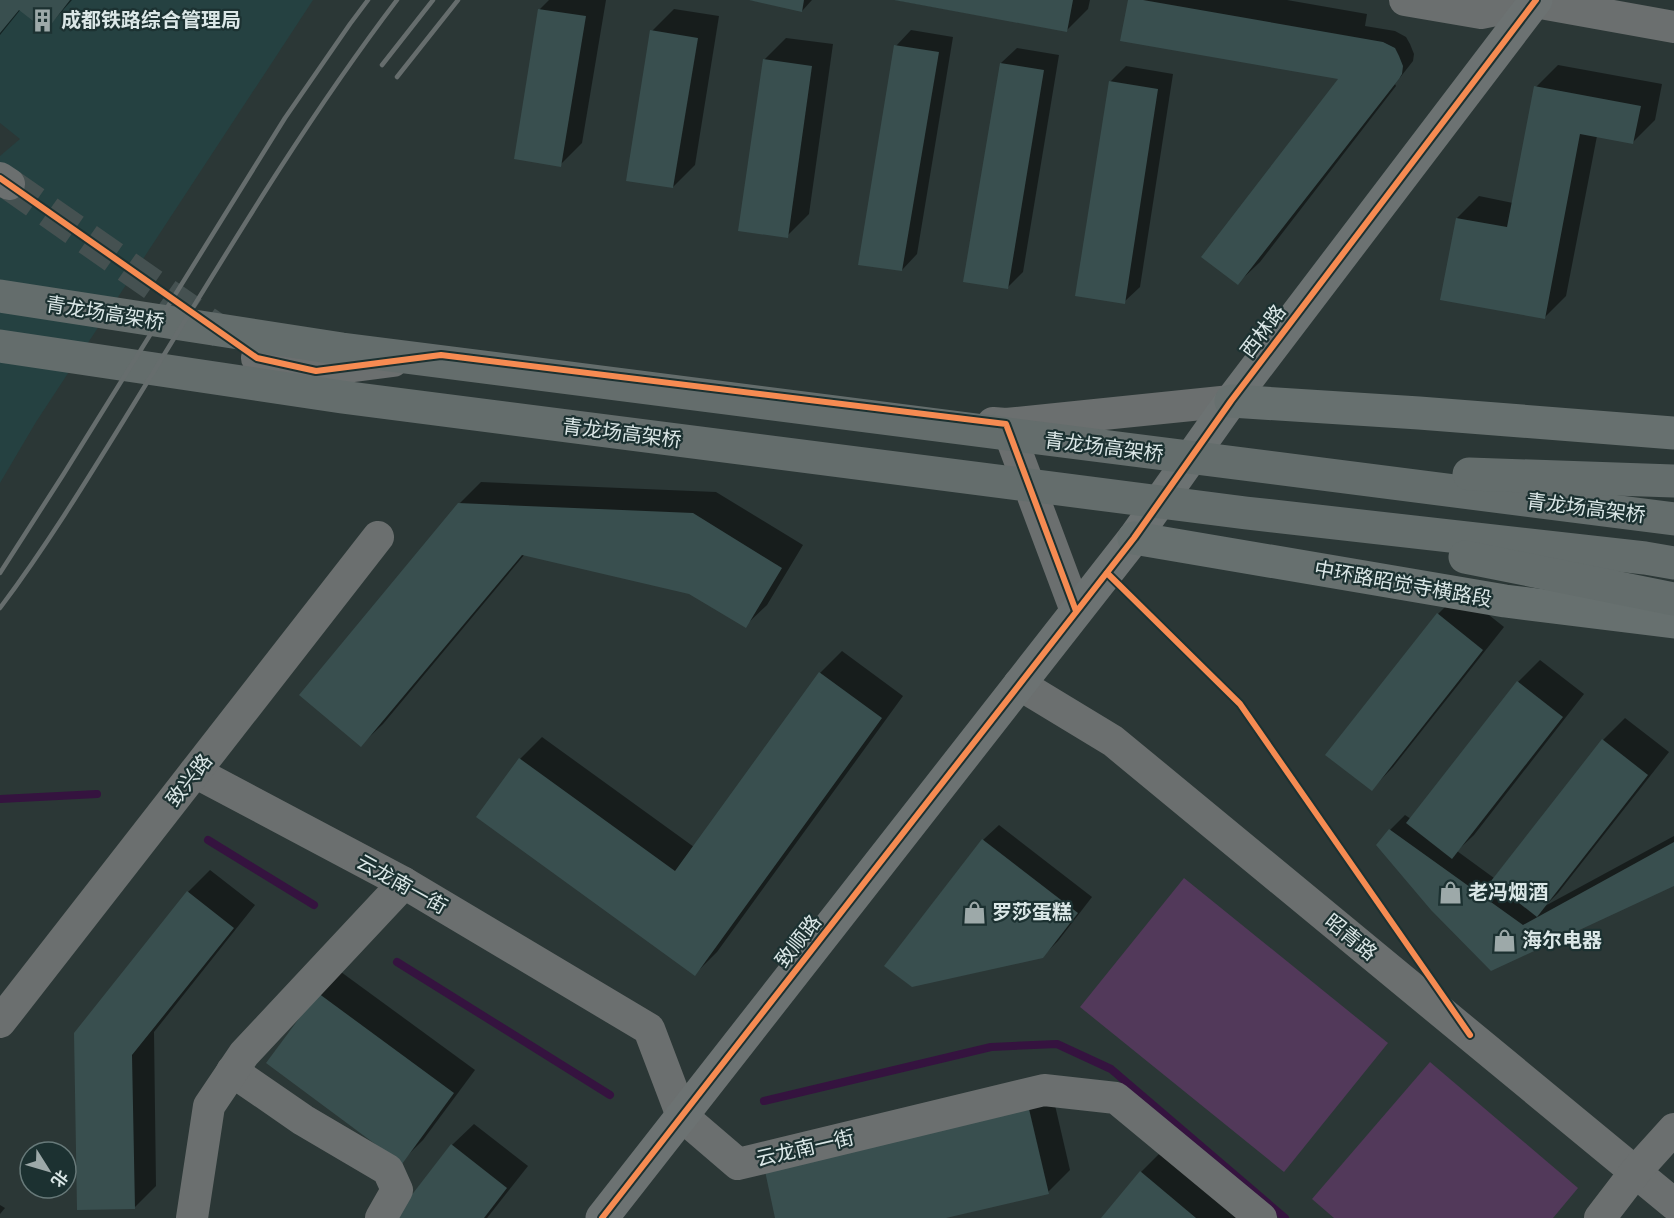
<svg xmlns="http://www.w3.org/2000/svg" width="1674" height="1218" font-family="'Exo 2','Noto Sans SC',sans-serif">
  <rect width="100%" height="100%" fill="#2b3736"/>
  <path fill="#254141" d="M0,0H313L36,422L0,483V156L20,139L0,123Z"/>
  <g fill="#52395a">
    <path d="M1184,878L1388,1043L1284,1172L1080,1007Z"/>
    <path d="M1430,1062L1578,1188L1553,1218H1334L1312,1199Z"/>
  </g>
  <g fill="#0007">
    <path d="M0,0H72L46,29L21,9L0,35Z"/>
    <path d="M549,0H606L582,143L560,165L540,9Z"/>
    <path d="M751,0H812L802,11Z"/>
    <path d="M896,0H1090L1088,9L1066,31Z"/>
    <path d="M1129,0H1287L1367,14L1365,26L1395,31L1406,37L1410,44L1414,54L1413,61L1395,84L1396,86L1260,262L1238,283L1341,78Z"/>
    <path d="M674,9L719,16L695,165L673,187L652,31Z"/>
    <path d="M911,30L953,37L917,254L902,270L896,46Z"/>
    <path d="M786,38L833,44L809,214L787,236L764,60Z"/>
    <path d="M1017,48L1059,55L1023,272L1007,288L1001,63Z"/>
    <path d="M1558,65L1662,84L1655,120L1633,142L1597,136L1566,296L1544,318L1457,218L1479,196L1513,203L1536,87Z"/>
    <path d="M1126,66L1173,74L1140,287L1124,302L1110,82Z"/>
    <path d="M481,482L716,492L803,545L767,605L745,626L690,593L525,554L383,724L361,745L459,504Z"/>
    <path d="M1460,592L1504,627L1393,767L1372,789L1438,614Z"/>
    <path d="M842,651L903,696L717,952L695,974L478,817L520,759L542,737L694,847L820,673Z"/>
    <path d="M1540,660L1584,694L1474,835L1457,851L1494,878L1603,740L1625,718L1669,752L1558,893L1545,906L1674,836V884L1491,969L1390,830L1405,815L1411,819L1518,682Z"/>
    <path d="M999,825L1092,897L1058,941L1042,957L983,840Z"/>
    <path d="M210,870L255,905L154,1032L156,1186L134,1208H78L188,892Z"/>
    <path d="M341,972L475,1070L423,1140L401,1162L319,994Z"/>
    <path d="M1051,1088L1070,1170L1048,1192L940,1218H777Z"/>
    <path d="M474,1124L528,1166L487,1218H395L452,1145Z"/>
    <path d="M1163,1150L1244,1218H1103L1141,1172Z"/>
    <path d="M0,1205L5,1208L0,1214Z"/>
  </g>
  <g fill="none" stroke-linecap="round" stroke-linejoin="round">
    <g stroke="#35133f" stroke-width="8">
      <path d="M0,799L97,794"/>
      <path d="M208,840L314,905"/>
      <path d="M397,962L610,1095"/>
      <path d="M764,1101L991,1047L1057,1044L1111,1069L1285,1218"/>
    </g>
  </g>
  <g fill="#394f4f">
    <path d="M0,0H70L46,31L19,10L0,33Z"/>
    <path d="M749,0H804L802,12Z"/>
    <path d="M894,0H1073L1067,32Z"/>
    <path d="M1128,0H1143L1383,42L1395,48L1399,56L1403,66L1402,74L1399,79L1238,285L1201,257L1338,79L1120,41Z"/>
    <path d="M538,9L586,16L561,167L514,159Z"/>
    <path d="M650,30L698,38L673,188L626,181Z"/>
    <path d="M894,45L939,52L902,271L858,265Z"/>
    <path d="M763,59L812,66L788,238L738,231Z"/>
    <path d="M1000,63L1044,70L1008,289L963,282Z"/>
    <path d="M1109,81L1158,89L1125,304L1075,296Z"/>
    <path d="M1534,86L1641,106L1633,144L1580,134L1545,319L1440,300L1456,218L1507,227Z"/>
    <path d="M458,503L693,513L782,568L746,628L689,594L522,555L361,747L299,695Z"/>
    <path d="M1437,613L1483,650L1372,791L1325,755Z"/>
    <path d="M819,672L882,718L695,976L476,817L519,758L675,871Z"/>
    <path d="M1517,681L1563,717L1452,859L1406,823Z"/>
    <path d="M1602,739L1648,775L1537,917L1491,881Z"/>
    <path d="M1389,829L1523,925L1674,842V886L1491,971L1431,910L1376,845Z"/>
    <path d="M982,839L1078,913L1043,958L912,987L884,966Z"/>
    <path d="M187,891L234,928L132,1055L135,1209L77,1210L74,1033Z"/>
    <path d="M318,993L454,1093L402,1164L266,1063Z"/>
    <path d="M1029,1109L1049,1194L946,1218H775L765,1171Z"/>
    <path d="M451,1144L507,1188L484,1218H394Z"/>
    <path d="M1140,1171L1196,1218H1101Z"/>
  </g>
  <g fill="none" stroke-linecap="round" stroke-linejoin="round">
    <path stroke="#455151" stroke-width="32" stroke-dasharray="32 16" stroke-linecap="butt" d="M9,184L222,333"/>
    <g stroke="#6b6f6f" stroke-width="32">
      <path d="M1405,0L1481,13L1535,2L1674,27"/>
      <path d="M0,178L9,184"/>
      <path d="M257,358L316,371L393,361"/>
      <path d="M993,423L1006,424L1076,611"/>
      <path d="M1006,424L1231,401"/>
      <path d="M1019,684L1113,741L1674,1204"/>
      <path d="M195,772L404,883L649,1029L682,1116L738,1164L1044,1090L1116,1098L1261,1218"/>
      <path d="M0,1022L378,537"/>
      <path d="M232,1071L303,1120L388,1170L397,1190L381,1218"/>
      <path d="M192,1218L209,1106L244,1054L404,883"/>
      <path d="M1600,1218L1636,1171L1674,1129"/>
    </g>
    <path stroke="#6c7272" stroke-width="33" d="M602,1218L1134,538L1231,401L1536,0"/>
    <g stroke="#67706f" stroke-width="33">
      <path d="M1231,401L1419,413L1674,433"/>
      <path d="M1134,538L1505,601L1674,622"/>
    </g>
    <g stroke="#646d6c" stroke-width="33">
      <path d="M0,296L342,349L1674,519"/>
      <path d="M0,346L342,397L1246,513L1645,558L1674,563"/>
      <path d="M1469,474L1674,481"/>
      <path d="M1465,557L1674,599"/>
    </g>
    <g stroke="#666d6d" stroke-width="4.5">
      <path d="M382,65L433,0"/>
      <path d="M397,77L458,0"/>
      <path d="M0,573L63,475L285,118L350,24L368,0"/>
      <path d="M0,608C48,544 90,475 132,407C217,269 299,129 397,0"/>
    </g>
    <defs>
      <g id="cycleway">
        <path d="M0,178L257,358L316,371L441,355L1006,424L1076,611"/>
        <path d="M1107,573L1240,704L1470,1035"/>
        <path d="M602,1218L1134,538L1231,401L1536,0"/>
      </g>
    </defs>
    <use href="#cycleway" stroke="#1c3131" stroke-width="10"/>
    <use href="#cycleway" stroke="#f68b52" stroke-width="6"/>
  </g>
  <defs>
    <symbol id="building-bare" viewBox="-9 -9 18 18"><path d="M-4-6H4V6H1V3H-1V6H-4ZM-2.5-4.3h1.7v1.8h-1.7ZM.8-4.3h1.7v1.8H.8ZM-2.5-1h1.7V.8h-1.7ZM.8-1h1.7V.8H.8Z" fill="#9da9a9" stroke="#1c3131" stroke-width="2.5" paint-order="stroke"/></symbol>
    <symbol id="shop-bare" viewBox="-9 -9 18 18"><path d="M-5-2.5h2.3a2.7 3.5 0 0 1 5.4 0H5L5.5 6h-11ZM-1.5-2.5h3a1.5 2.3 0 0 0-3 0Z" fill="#9da9a9" stroke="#1c3131" stroke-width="2.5" paint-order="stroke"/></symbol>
  </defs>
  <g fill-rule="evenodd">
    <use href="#building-bare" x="26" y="4" width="33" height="33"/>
    <use href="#shop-bare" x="1434" y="876" width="33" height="33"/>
    <use href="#shop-bare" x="958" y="896" width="33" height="33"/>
    <use href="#shop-bare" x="1488" y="924" width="33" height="33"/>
  </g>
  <g text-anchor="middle" stroke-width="4.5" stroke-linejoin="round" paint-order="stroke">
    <g font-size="20" font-weight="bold" fill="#dbe7e7" stroke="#1c3131" text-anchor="start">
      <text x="61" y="27">成都铁路综合管理局</text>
      <text x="1468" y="899">老冯烟酒</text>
      <text x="992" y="919">罗莎蛋糕</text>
      <text x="1522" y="947">海尔电器</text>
    </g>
    <g font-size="20" fill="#dbe7e7" stroke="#1c3131">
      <text transform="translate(105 313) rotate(9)" y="7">青龙场高架桥</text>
      <text transform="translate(1263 331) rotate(-53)" y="7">西林路</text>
      <text transform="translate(622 433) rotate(7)" y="7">青龙场高架桥</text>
      <text transform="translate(1104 447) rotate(7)" y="7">青龙场高架桥</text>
      <text transform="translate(1586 508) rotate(7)" y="7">青龙场高架桥</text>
      <text transform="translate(1403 584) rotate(10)" y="7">中环路昭觉寺横路段</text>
      <text transform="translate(189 780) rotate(-52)" y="7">致兴路</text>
      <text transform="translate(402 884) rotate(29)" y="7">云龙南一街</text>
      <text transform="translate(1351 937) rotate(39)" y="7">昭青路</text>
      <text transform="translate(798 941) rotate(-52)" y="7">致顺路</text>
      <text transform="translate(805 1148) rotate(-13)" y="7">云龙南一街</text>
    </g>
  </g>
  <g transform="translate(48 1170) rotate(127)"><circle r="28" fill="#1c3131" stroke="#687a7a" stroke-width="1.5"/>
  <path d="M0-4.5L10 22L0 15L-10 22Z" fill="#9da9a9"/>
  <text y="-9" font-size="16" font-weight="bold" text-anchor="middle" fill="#dbe7e7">北</text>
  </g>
</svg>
